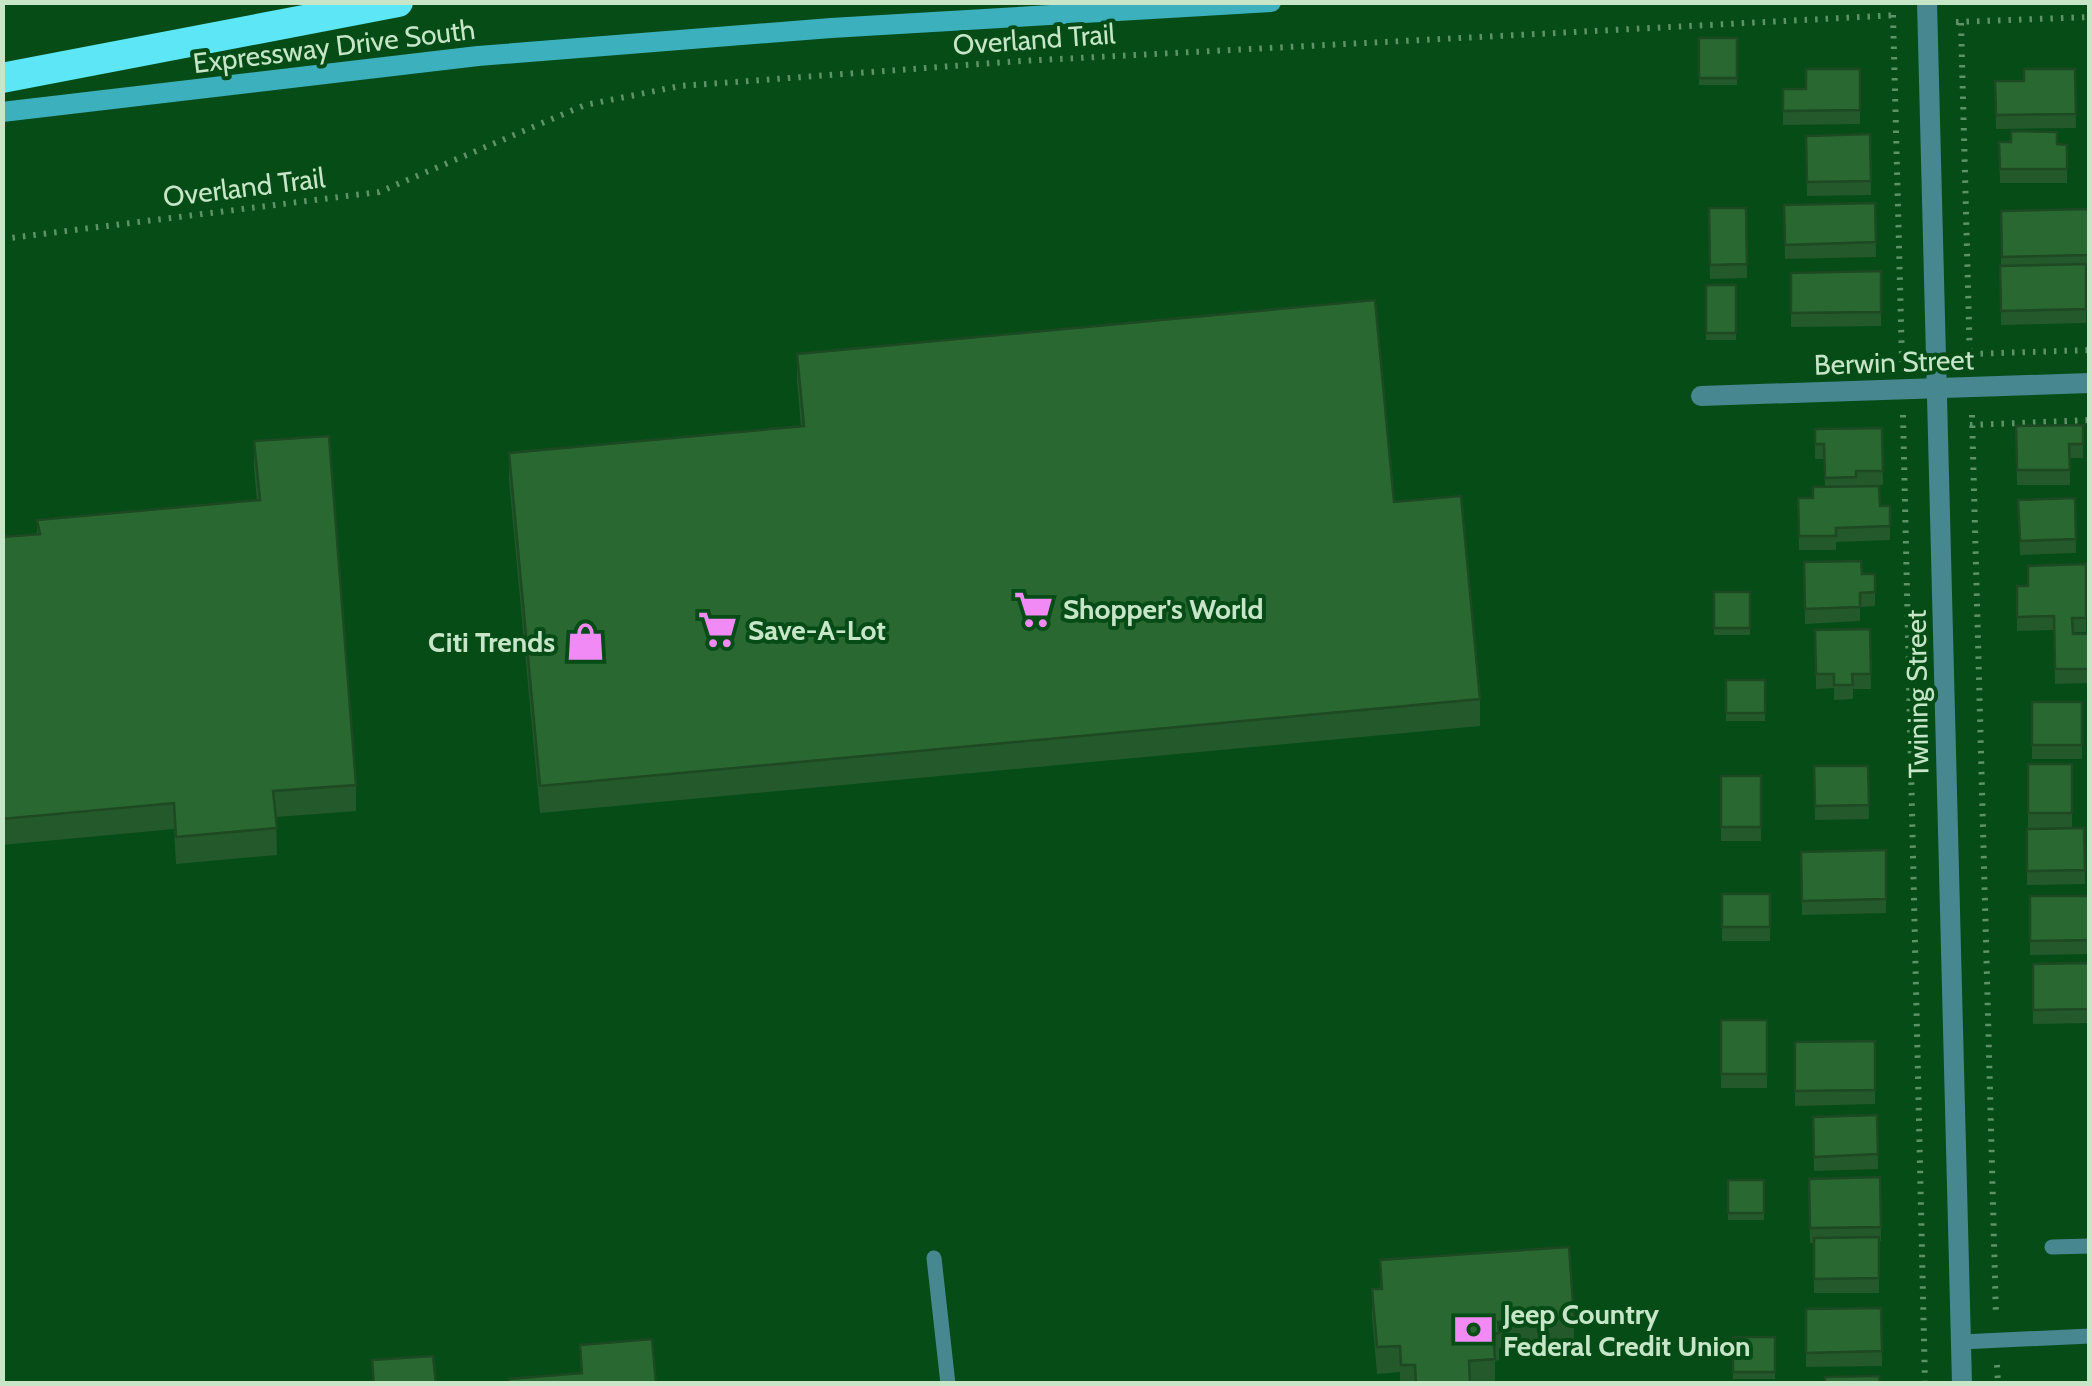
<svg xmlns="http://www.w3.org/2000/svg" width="2092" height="1386" font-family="Cabin,sans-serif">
  <rect width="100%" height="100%" fill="#064c17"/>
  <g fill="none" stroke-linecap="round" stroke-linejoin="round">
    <g stroke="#5e9368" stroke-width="6" stroke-dasharray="2.5 8" stroke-linecap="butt">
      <path d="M1893,15L1902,362"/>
      <path d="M1956,22L2090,17"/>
      <path d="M1961,23L1970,363"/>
      <path d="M2,239L379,192L585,105L680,86L1021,61L1899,15"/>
      <path d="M1970,354L2090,350"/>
      <path d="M1903,415L1925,1384"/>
      <path d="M1972,415L1996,1317"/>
      <path d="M1970,425L2090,420"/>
      <path d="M1997,1365L1998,1384"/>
    </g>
    <g stroke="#478790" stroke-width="15">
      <path d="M2052,1247L2090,1246"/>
      <path d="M934,1258L948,1384"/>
      <path d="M1961,1342L2090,1336"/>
    </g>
    <g stroke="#478790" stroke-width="20">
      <path d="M1927,2L1962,1384"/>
      <path d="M1701,396L2090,383"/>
    </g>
    <path stroke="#3db0bd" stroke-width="20" d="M2,112L478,56L831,28L1271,2"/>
    <path stroke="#5ce6f6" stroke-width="30" d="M2,78L398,2"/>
  </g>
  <g fill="#24592b">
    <rect x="1699" y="38" width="38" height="47"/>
    <path d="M1860,69V124L1783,125V89H1806Z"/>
    <path d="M2075,69L2076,128L1996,129L1995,81H2024Z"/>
    <path d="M1870,134L1871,195L1807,196L1806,136Z"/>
    <path d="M1999,142L2067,145V183H2000Z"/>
    <path d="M1875,203L1876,257L1785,259L1784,205Z"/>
    <path d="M1709,208H1746L1747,278L1710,279Z"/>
    <path d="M2088,209L2089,269H2086V323L2001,325V211Z"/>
    <path d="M1881,271V326L1791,327V273Z"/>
    <rect x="1706" y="285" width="30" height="55"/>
    <path d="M797,354L1394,502L1480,699V726L540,813L509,480V453L801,426L797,381Z"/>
    <path d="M2083,425V458H2070V485H2017L2016,426Z"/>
    <path d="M1882,428L1883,485H1856V487L1880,506H1890V540L1836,542V550H1799L1798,498H1813L1825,487L1824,459H1815V429Z"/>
    <path d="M254,441L356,785V811L276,817L277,855L176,864L174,829L2,845V537L37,534V520L257,501L254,468Z"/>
    <path d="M2075,498L2076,553L2020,555L2018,500Z"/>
    <path d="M1804,562L1862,574H1875V606L1860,607V621L1805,624Z"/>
    <path d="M2086,564V632H2073V634H2090V683L2055,684L2054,630L2017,631V586H2028Z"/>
    <rect x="1714" y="592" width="36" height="43"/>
    <path d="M1870,629L1871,689H1853V699L1834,700V688L1816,689L1815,630Z"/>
    <rect x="1726" y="680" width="39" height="41"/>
    <rect x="2032" y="702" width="50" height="57"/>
    <rect x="2028" y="764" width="44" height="64"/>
    <path d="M1814,766H1868L1869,819L1815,820Z"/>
    <rect x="1721" y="776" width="40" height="65"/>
    <path d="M2084,828L2085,884L2027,885V829Z"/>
    <path d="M1886,850V913L1802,915L1801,852Z"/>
    <rect x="1722" y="894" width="48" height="47"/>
    <path d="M2030,896H2090V954L2030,955Z"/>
    <path d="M2090,963V1023L2033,1024V964Z"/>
    <rect x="1721" y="1020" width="46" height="68"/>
    <path d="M1875,1041V1104L1795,1106V1042Z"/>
    <path d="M1877,1115L1878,1169L1814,1171L1813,1117Z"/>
    <path d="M1880,1177L1881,1241H1879V1293H1814V1243H1810L1809,1179Z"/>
    <rect x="1728" y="1180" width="36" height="40"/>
    <path d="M1380,1260L1574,1317V1343L1499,1348V1360L1495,1361V1384H1400V1372L1377,1374L1372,1316V1289H1380Z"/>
    <path d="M1881,1308L1882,1366L1806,1367V1309Z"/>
    <rect x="1733" y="1337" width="42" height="42"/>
  </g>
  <g fill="#2a6832" stroke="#1d4923" stroke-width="2.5">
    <rect x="1699" y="38" width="38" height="40"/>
    <path d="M1806,69H1860V110L1783,111V89H1806Z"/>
    <path d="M2024,69H2075L2076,114L1996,115L1995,81H2024Z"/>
    <path d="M2011,131L2057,132V144L2067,145V169H2000L1999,142H2011Z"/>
    <path d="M1870,134L1871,181L1807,182L1806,136Z"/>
    <path d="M1875,203L1876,242L1785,245L1784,205Z"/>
    <path d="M1709,208H1746L1747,264L1710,265Z"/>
    <path d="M2088,209L2089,255L2002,257L2001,211Z"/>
    <path d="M2086,264V309L2001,311L2000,266Z"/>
    <path d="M1881,271V312L1791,313V273Z"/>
    <rect x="1706" y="285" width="30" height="48"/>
    <path d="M1375,300L1394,502L1461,496L1480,699L540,786L509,453L804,426L797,354Z"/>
    <path d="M2083,425V444H2069L2070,470H2017L2016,426Z"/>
    <path d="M1882,428L1883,471H1856V477L1825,478L1824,444H1815V429Z"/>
    <path d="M329,436L356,785L273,791L277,828L176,837L174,803L2,819V537L40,534L37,520L260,500L254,441Z"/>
    <path d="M1879,486L1880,506H1890V526L1836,528V536H1799L1798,498H1813V487Z"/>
    <path d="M2075,498L2076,539L2020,541L2018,500Z"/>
    <path d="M1861,561L1862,574H1875V592L1860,593V607L1805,609L1804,562Z"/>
    <path d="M2086,564V618H2072L2073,634H2090V669H2055L2054,616L2017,617V586H2028V566Z"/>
    <rect x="1714" y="592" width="36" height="36"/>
    <path d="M1870,629L1871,674H1852L1853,685H1834V674H1816L1815,630Z"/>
    <rect x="1726" y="680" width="39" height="33"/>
    <rect x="2032" y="702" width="50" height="43"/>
    <rect x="2028" y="764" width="44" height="49"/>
    <path d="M1814,766H1868L1869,805L1815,806Z"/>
    <rect x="1721" y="776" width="40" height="51"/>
    <path d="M2084,828L2085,870L2027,871V829Z"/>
    <path d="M1886,850V899L1802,901L1801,852Z"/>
    <rect x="1722" y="894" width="48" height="33"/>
    <path d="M2030,896H2090V940L2030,941Z"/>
    <path d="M2090,963V1009L2033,1010V964Z"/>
    <rect x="1721" y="1020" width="46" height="54"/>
    <path d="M1875,1041V1090L1795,1091V1042Z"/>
    <path d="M1877,1115L1878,1154L1814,1157L1813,1117Z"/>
    <path d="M1880,1177L1881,1227L1810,1228L1809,1179Z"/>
    <rect x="1728" y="1180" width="36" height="33"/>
    <path d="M1879,1237V1278L1814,1279V1238Z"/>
    <path d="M1569,1247L1574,1317L1498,1322L1499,1333L1493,1334L1495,1359L1469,1361L1470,1384H1416L1415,1365H1401L1400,1346L1377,1347L1372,1289H1382L1380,1260Z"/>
    <path d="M1881,1308L1882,1351L1806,1353V1309Z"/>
    <rect x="1733" y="1337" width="42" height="35"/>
    <path d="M652,1339L656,1384H509V1379L582,1373L580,1345Z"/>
    <path d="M433,1356L436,1384H374L372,1360Z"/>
    <path d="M1879,1376L1880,1384H1825V1377Z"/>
  </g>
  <defs>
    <symbol id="supermarket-bare" viewBox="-9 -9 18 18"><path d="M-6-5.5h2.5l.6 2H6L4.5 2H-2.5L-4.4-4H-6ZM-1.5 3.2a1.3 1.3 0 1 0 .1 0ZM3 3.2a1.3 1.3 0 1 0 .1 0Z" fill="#f18af4" stroke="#064c17" stroke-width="2.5" paint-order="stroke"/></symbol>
    <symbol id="shop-bare" viewBox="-9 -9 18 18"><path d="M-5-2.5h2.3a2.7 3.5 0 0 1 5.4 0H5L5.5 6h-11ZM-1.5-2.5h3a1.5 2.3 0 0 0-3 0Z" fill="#f18af4" stroke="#064c17" stroke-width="2.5" paint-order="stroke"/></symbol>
    <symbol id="bank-bare" viewBox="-9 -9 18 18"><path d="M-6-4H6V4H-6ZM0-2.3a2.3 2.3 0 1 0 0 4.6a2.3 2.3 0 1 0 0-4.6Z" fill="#f18af4" stroke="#064c17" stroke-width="2.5" paint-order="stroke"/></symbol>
  </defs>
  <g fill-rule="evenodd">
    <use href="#supermarket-bare" x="1006" y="582" width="55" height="55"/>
    <use href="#supermarket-bare" x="690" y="602" width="55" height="55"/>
    <use href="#shop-bare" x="558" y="614" width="55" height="55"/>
    <use href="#bank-bare" x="1446" y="1302" width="55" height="55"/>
  </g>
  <g text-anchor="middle" stroke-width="8" stroke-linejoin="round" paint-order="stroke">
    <g font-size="28" fill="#c6e6c7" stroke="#064c17">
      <text transform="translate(1034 39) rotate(-4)" y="10">Overland Trail</text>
      <text transform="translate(334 46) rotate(-7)" y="10">Expressway Drive South</text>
      <text transform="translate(244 187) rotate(-7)" y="10">Overland Trail</text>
      <text transform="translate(1894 362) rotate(-2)" y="10">Berwin Street</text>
      <text transform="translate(1917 694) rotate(-91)" y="10">Twining Street</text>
    </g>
    <g font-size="28" font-weight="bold" fill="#c6e6c7" stroke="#064c17" text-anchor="start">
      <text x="1063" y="619">Shopper's World</text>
      <text x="748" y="640">Save-A-Lot</text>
      <text x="555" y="652" text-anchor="end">Citi Trends</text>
      <text x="1503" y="1324">Jeep Country<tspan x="1503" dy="32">Federal Credit Union</tspan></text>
    </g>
  </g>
  <rect width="2092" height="1386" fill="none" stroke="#c6e6c7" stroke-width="10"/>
</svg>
